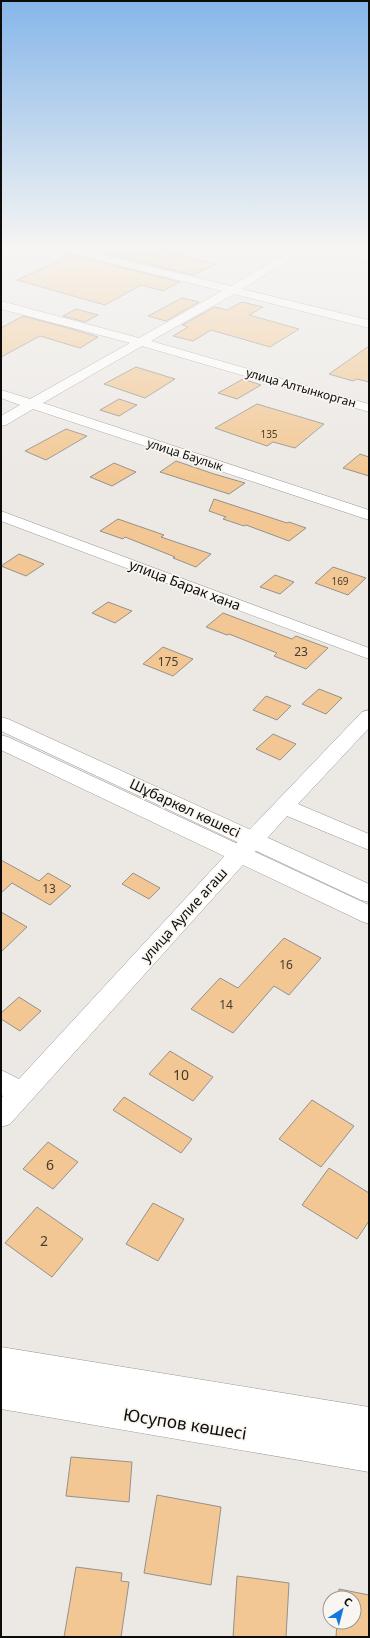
<svg xmlns="http://www.w3.org/2000/svg" width="370" height="1638" font-family="'Noto Sans',sans-serif">
  <rect width="100%" height="100%" fill="#ece8e4"/>
  <g fill="#f2c793" stroke="#95918d">
    <path d="M85,249H160L216,264L193,275Z"/>
    <path d="M64,253L180,282L163,291L141,285L105,305L17,280L63,259Z"/>
    <path d="M182,298L199,302L166,321L148,316Z"/>
    <path d="M242,302L263,307L249,315L299,329L270,347L211,330L193,341L173,336L188,327L182,325L215,307L227,310Z"/>
    <path d="M76,309L98,315L85,322L63,316Z"/>
    <path d="M23,316L72,329L98,337L80,348L40,336L1,357V328Z"/>
    <path d="M369,346V382L357,379L353,381L329,374Z"/>
    <path d="M136,367L175,379L145,398L104,384Z"/>
    <path d="M243,379L261,385L237,399L218,393Z"/>
    <path d="M119,399L137,405L119,416L100,410Z"/>
    <path d="M257,404L324,424L295,448L273,442L267,446L215,428Z"/>
    <path d="M66,429L87,436L46,460L25,451Z"/>
    <path d="M360,454L369,457V476L343,468Z"/>
    <path d="M176,461L214,474L245,483L229,494L160,472Z"/>
    <path d="M114,463L136,472L112,486L90,477Z"/>
    <path d="M214,499L287,523L289,522L306,528L289,541L246,525L244,526L223,519L226,517L209,511Z"/>
    <path d="M118,519L164,535L161,537L211,554L196,567L173,558L175,557L125,537L123,539L100,531Z"/>
    <path d="M19,554L44,564L26,576L1,566Z"/>
    <path d="M333,567L366,578L348,595L315,583Z"/>
    <path d="M275,575L294,582L280,594L260,587Z"/>
    <path d="M108,602L132,611L115,623L92,613Z"/>
    <path d="M223,613L292,639L296,636L328,648L306,669L274,656L277,653L229,634L227,635L206,627Z"/>
    <path d="M163,647L193,659L173,676L143,664Z"/>
    <path d="M319,689L342,698L326,714L302,704Z"/>
    <path d="M266,696L291,706L277,720L253,710Z"/>
    <path d="M273,734L296,744L280,760L256,749Z"/>
    <path d="M1,860L39,881L48,873L71,886L50,905L12,883L1,893Z"/>
    <path d="M133,873L160,888L149,899L122,884Z"/>
    <path d="M1,912L27,927L1,952Z"/>
    <path d="M284,938L321,958L289,995L274,986L233,1033L191,1009L220,978L238,988Z"/>
    <path d="M19,997L41,1011L20,1031L1,1019V1013Z"/>
    <path d="M170,1051L213,1077L193,1101L149,1074Z"/>
    <path d="M124,1097L192,1139L181,1153L113,1110Z"/>
    <path d="M312,1100L354,1126L321,1167L279,1139Z"/>
    <path d="M48,1142L78,1162L53,1189L23,1169Z"/>
    <path d="M329,1168L369,1193V1221L357,1239L302,1205Z"/>
    <path d="M153,1203L184,1219L158,1261L126,1244Z"/>
    <path d="M37,1207L83,1239L52,1277L5,1243Z"/>
    <path d="M71,1457L132,1462L129,1502L66,1496Z"/>
    <path d="M157,1495L221,1507L211,1585L144,1573Z"/>
    <path d="M76,1567L122,1573L121,1581L129,1582L121,1637H64Z"/>
    <path d="M237,1576L289,1583L286,1637H233Z"/>
    <path d="M339,1589L369,1595V1637H336L337,1622H354V1598H338Z"/>
  </g>
  <g fill="none" stroke-linecap="round" stroke-linejoin="round">
    <defs>
      <g id="minor">
        <path d="M61,249H79L231,286L294,249H307L242,289L369,320V328L234,294L151,341L369,404V412L142,346L43,403L369,510V520L33,409L6,425L1,426V416L20,405L1,398V390L30,399L130,343L1,309V301L139,338L222,291L62,251Z"/>
        <path d="M329,249H348L369,254V260L330,251Z"/>
        <path d="M1,511L369,648V659L1,521Z"/>
        <path d="M369,710V728L298,804L369,834V850L287,816L10,1124L1,1127V1098L3,1096L1,1095V1070L19,1079L231,849L362,712Z"/>
      </g>
      <g id="tertiary">
        <path d="M1,717L8,719L369,884V902L361,900L1,731Z"/>
        <path d="M1,735L8,737L369,905V924L361,921L1,750Z"/>
        <path d="M1,1347L369,1407V1472L1,1409Z"/>
      </g>
    </defs>
    <use href="#minor" stroke="#999591" stroke-width="1"/>
    <use href="#tertiary" stroke="#999591" stroke-width="1"/>
    <use href="#minor" fill="#fff" fill-rule="evenodd"/>
    <use href="#tertiary" fill="#fff" fill-rule="evenodd"/>
  </g>
  <linearGradient id="sky" x2="0" y2="1"><stop stop-color="#86b6ea"/><stop offset="0.52" stop-color="#f6f5f3"/><stop offset="1" stop-color="#f6f5f3" stop-opacity="0"/></linearGradient>
  <rect width="370" height="478" fill="url(#sky)"/>
  <g text-anchor="middle" stroke-width="3.5" stroke-linejoin="round" paint-order="stroke">
    <g font-size="10" fill="#463b2d">
      <text x="269" y="438">135</text>
      <text x="340" y="585">169</text>
    </g>
    <g font-size="12" fill="#0d0c0b" stroke="#f9f6f1">
      <text transform="translate(301 388) rotate(16)" y="4">улица Алтынкорган</text>
      <text transform="translate(185 455) rotate(18)" y="4">улица Баулык</text>
    </g>
    <g font-size="12" fill="#463b2d">
      <text x="301" y="656">23</text>
      <text x="168" y="666">175</text>
      <text x="49" y="893">13</text>
      <text x="286" y="969">16</text>
      <text x="226" y="1009">14</text>
    </g>
    <g font-size="14" fill="#0d0c0b" stroke="#f9f6f1">
      <text transform="translate(185 585) rotate(21)" y="5">улица Барак хана</text>
      <text transform="translate(185 808) rotate(25)" y="5">Шұбаркөл көшесі</text>
      <text transform="translate(184 915) rotate(-48)" y="5">улица Аулие агаш</text>
    </g>
    <g font-size="14" fill="#463b2d">
      <text x="181" y="1080">10</text>
      <text x="50" y="1170">6</text>
      <text x="44" y="1246">2</text>
    </g>
    <g font-size="17" fill="#0d0c0b" stroke="#f9f6f1">
      <text transform="translate(185 1424) rotate(9)" y="6">Юсупов көшесі</text>
    </g>
  </g>
  <rect width="370" height="1638" fill="none" stroke="#0d0c0b" stroke-width="4"/>
  <g transform="translate(342 1610) rotate(36)"><circle r="19" fill="#f9f6f1" stroke="#9b9895"/>
  <path d="M0-3L7 15L0 10L-7 15Z" fill="#1377df"/>
  <text y="-6" font-size="11" font-weight="bold" text-anchor="middle" fill="#0d0c0b">С</text>
  </g>
</svg>
